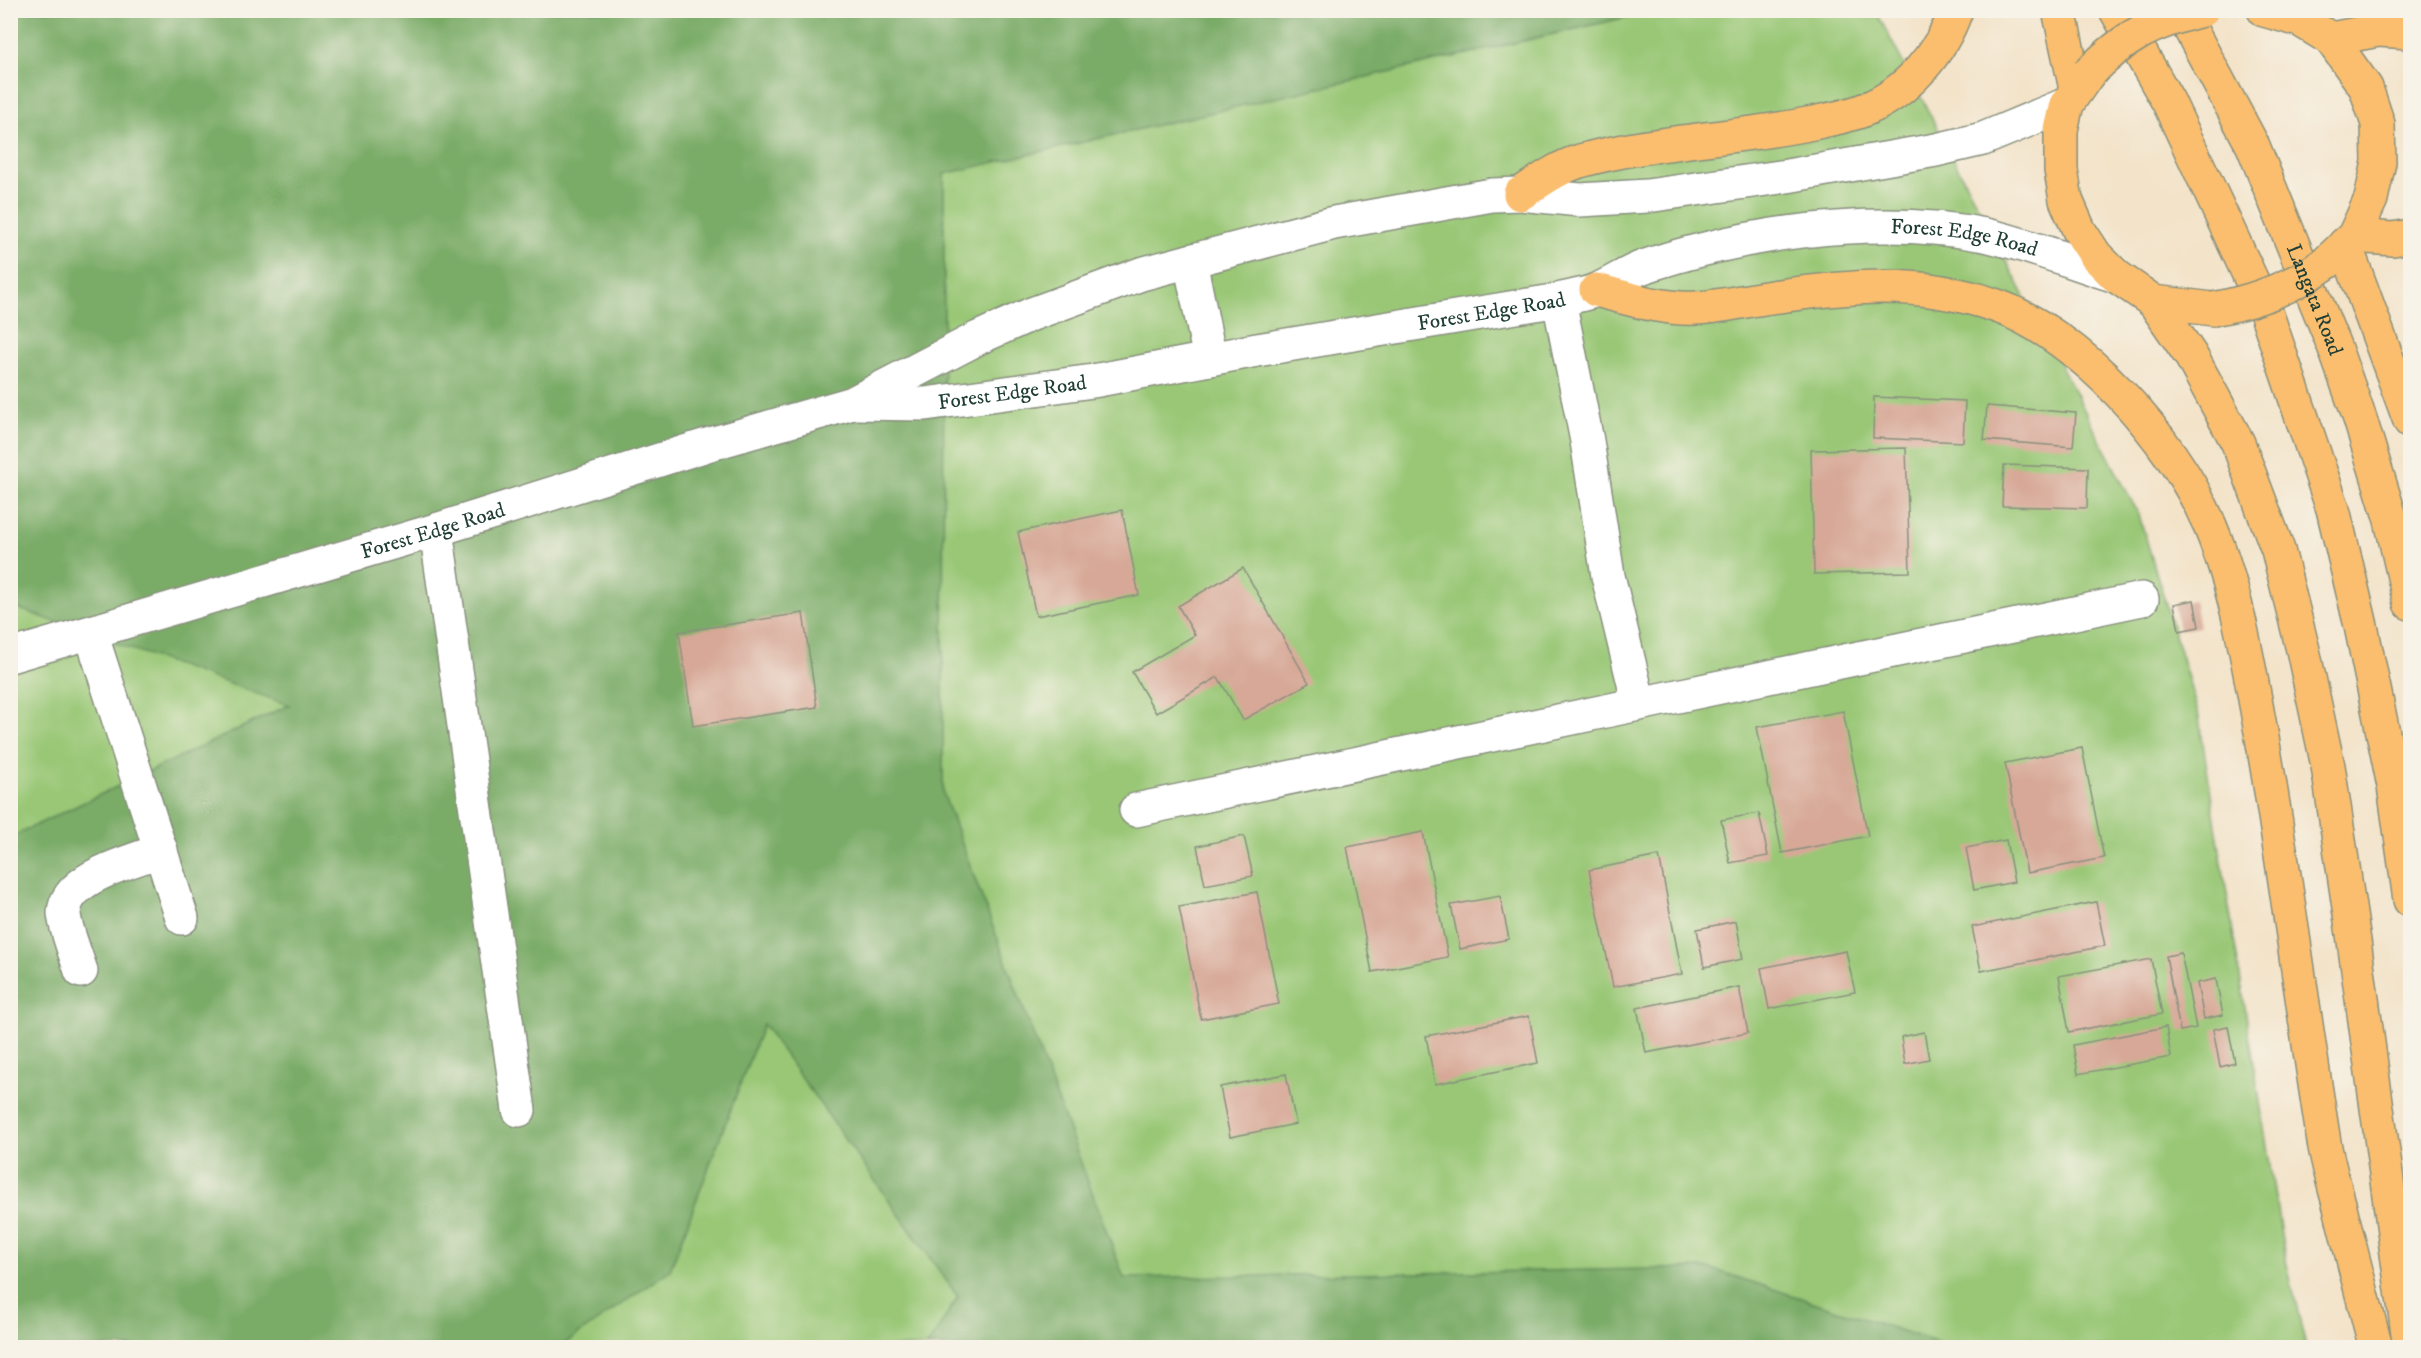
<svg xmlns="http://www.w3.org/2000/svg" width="2421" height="1358" font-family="'IM FELL DW Pica',serif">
  <rect width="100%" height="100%" fill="#f7f3e8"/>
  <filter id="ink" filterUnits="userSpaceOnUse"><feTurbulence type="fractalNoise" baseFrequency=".0167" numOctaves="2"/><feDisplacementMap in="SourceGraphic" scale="12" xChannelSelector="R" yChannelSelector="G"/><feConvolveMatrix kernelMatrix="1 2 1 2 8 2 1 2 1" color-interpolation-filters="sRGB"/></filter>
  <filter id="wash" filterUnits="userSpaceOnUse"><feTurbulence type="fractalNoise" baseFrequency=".008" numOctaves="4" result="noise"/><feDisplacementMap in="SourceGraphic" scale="24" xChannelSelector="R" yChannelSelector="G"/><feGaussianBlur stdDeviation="1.35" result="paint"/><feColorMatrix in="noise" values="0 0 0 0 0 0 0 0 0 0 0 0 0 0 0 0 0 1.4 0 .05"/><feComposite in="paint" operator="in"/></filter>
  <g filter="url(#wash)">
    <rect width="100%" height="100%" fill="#f3e3c9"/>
    <path fill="#99c776" stroke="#5c8255" stroke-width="1.5" d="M10,11H1876L2139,515L2198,712L2283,1247L2306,1347H11Z"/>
    <path fill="#7aac67" stroke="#4c744e" stroke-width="1.5" d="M11,11H1648L1649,12L944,174L943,793L1124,1278L1709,1268L1951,1347H927L958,1297L763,1024L670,1270L560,1347H11V837L289,705L11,606Z"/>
    <g id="blocks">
      <g fill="#d7a897">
        <path d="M1874,397L1965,401L1963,442L1873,438Z"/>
        <path d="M1987,406L2076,413L2073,447L1984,440Z"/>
        <path d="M1906,448L1910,572L1814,574L1811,450Z"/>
        <path d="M2004,465L2088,468L2087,508L2002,506Z"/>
        <path d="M1122,510L1139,595L1036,616L1018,532Z"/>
        <path d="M1243,568L1309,683L1243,720L1218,677L1156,713L1132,672L1195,635L1178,606Z"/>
        <path d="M2194,600L2199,627L2179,631L2174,604Z"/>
        <path d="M803,613L817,707L693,726L679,632Z"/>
        <path d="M1843,711L1868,836L1782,853L1757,727Z"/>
        <path d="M2082,748L2104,858L2027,873L2005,763Z"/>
        <path d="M1759,813L1768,856L1730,863L1721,820Z"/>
        <path d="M1423,832L1448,957L1372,972L1347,847Z"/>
        <path d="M1244,836L1253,876L1205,885L1197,846Z"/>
        <path d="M2006,840L2014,882L1974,890L1966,848Z"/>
        <path d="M1659,856L1682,974L1613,987L1589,870Z"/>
        <path d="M1257,892L1279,1004L1201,1019L1179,907Z"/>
        <path d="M1500,896L1509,939L1460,949L1451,905Z"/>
        <path d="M2096,902L2105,946L1981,971L1972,927Z"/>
        <path d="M1736,921L1743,959L1704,967L1697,929Z"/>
        <path d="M1846,951L1855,992L1769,1009L1761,968Z"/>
        <path d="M2181,953L2196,1028L2180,1031L2166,956Z"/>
        <path d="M2151,959L2162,1014L2069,1032L2059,976Z"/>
        <path d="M2216,979L2223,1015L2204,1019L2197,983Z"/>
        <path d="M1739,987L1748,1033L1646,1053L1637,1008Z"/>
        <path d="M1529,1016L1538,1063L1435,1084L1426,1036Z"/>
        <path d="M2228,1026L2235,1063L2220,1067L2213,1029Z"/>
        <path d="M2166,1027L2171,1057L2078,1074L2073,1045Z"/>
        <path d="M1924,1032L1929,1059L1905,1064L1901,1037Z"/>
        <path d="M1286,1074L1296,1124L1230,1137L1220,1087Z"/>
      </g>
    </g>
  </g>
  <g filter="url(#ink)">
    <use href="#blocks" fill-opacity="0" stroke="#89907e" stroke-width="1.5"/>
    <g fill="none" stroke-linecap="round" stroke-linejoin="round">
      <defs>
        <g id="minor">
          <path d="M1190,261L1210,359"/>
          <path d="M1559,300L1587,441L1608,576L1639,704L2142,599"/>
          <path id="s1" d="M855,403L925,404L1093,381L1257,350L1559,300C1570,297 1583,295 1594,291C1611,285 1626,273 1643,267C1663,260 1684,254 1705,249C1791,227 1897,218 1985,235C2027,244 2074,263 2116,276"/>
          <path d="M436,530L519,1110"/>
          <path d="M91,633L182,918"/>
          <path id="s2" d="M10,656L436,530L707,445L853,403L978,338L1032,314L1141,274L1190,261L1334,223L1492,195L1520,194L1580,200L1647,196L1787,176L1936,150L1983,139L2067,104"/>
          <path d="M1136,810L1639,704"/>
          <path d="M81,971C77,958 64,925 64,913C66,876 132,862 161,850"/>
        </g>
        <g id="major">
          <path d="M2059,10L2076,89"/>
          <path d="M2116,10L2169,103L2265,309L2333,509L2361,626L2394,786L2410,900"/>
          <path id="s3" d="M2180,10L2253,146L2334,346L2360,419L2391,520L2410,603"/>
          <path d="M2264,10L2300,20L2331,39L2366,88L2378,124L2379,162L2371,199L2354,236L2326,263"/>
          <path d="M2088,74L2067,104L2061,130V170L2066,200L2079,230L2096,256L2116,276L2154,302L2213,309"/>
          <path d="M1520,194C1539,182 1557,168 1580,161C1656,140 1736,139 1813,123C1831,119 1850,116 1866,109C1907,93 1942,51 1956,10"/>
          <path d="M2345,244L2410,421"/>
          <path d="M1596,290C1628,298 1662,310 1696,308C1719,307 1742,301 1765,298C1847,286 1917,278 1997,306C2081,336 2172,439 2207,519C2236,584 2248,662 2261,732C2285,868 2302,1006 2324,1142C2328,1165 2335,1188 2341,1211C2352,1256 2364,1302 2376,1348"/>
          <path d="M2154,302L2191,356L2238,443L2278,550L2303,650L2328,766L2354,941L2410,1348"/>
        </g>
        <g id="highway">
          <path d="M2331,39L2378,30L2410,32"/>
          <path d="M2354,236L2393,239L2410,236"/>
        </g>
      </defs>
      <use href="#minor" stroke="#89907e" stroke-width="36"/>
      <use href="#major" stroke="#89907e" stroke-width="36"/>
      <use href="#highway" stroke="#89907e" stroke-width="36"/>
      <use href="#minor" stroke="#fff" stroke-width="33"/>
      <use href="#major" stroke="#fabe6e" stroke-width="33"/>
      <use href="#highway" stroke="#fabe6e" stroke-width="33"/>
      <defs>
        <g id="major-bridge">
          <path d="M2088,74C2125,36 2151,23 2202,10"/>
          <path d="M2213,309C2253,302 2293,287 2326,263"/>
        </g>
      </defs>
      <use href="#major-bridge" stroke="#89907e" stroke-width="36" stroke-linecap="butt"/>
      <use href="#major-bridge" stroke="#fabe6e" stroke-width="33"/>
    </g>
  </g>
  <g text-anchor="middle" stroke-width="5" stroke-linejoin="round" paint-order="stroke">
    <g font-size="21" fill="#1f3d34" stroke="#f7f3e8">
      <text dy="7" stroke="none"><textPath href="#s1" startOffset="1130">Forest Edge Road</textPath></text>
      <text dy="7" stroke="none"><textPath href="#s3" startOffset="320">Langata Road</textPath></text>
      <text dy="7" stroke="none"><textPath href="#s1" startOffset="644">Forest Edge Road</textPath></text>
      <text dy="7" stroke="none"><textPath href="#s1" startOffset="158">Forest Edge Road</textPath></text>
      <text dy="7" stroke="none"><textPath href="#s2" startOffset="441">Forest Edge Road</textPath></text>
    </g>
  </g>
  <rect width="2421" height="1358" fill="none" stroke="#f7f3e8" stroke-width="36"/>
</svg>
